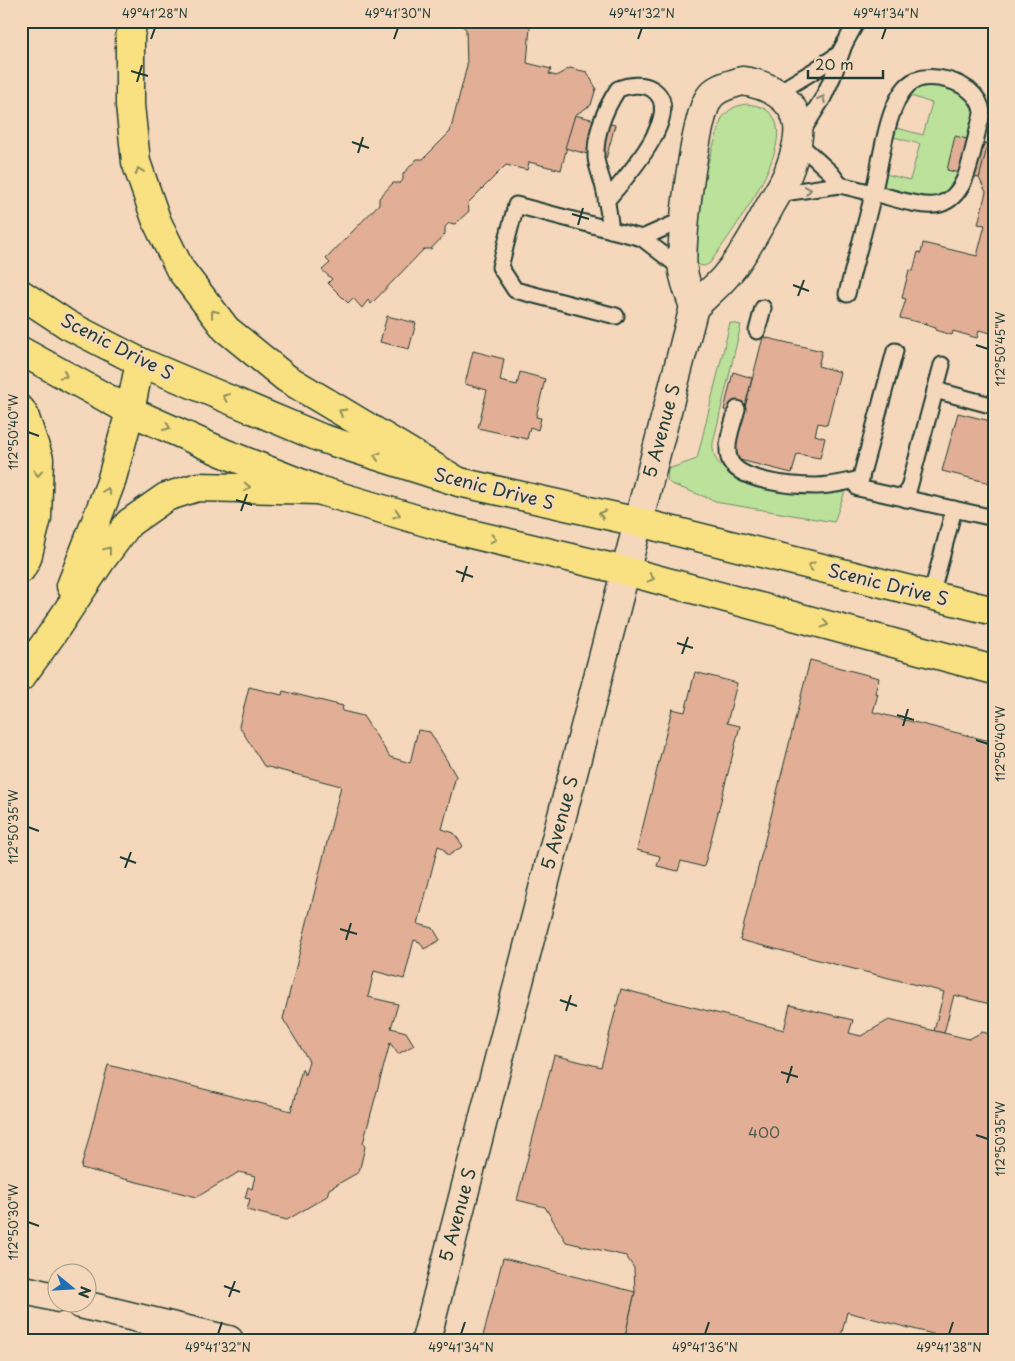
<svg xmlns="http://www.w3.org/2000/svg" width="1015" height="1361" font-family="'Playpen Sans',sans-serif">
  <rect width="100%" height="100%" fill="#f5d7bb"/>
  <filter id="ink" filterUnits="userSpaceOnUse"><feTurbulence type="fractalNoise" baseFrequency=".02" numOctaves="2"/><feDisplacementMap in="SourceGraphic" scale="10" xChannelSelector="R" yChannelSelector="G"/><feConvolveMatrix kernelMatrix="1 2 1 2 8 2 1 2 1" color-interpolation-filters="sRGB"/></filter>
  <g filter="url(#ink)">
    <g fill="#bce19b" stroke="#6e8f68">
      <path d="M909,84L963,86L982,112L970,163L940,204L873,193L877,172L910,180L920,144L886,135L889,126L923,135L932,103L902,93Z"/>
      <path d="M746,104C827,110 729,235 710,263C705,267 700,267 696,262L695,217L702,182L722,118C729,109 735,106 746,104Z"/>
      <path d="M730,323L741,325L713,443C712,461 721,467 736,475L847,486L834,522L721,503L671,484L667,480L668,469L697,459Z"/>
    </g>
    <g fill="#e2af96" stroke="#1f3d34">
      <path d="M461,21H534L530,27L527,63L551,69L549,74L556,76L570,68L587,72L596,88L591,105L575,115L561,170L529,162L527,170L506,165L468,203L469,211L455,224L449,223L445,227V234L431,249H424L371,304L368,300L362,308L353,298L348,303L328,283L332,279L322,270L330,263L326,259L379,204V198L393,183H400L403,180V174L417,159H423L450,132L467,66L466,29L461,25Z"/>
      <path d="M575,115L615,125L606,159L565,148Z"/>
      <path d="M994,133V325L991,333L979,330L977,338L953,331L952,335L935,330L936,328L923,324H927L900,318L906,299L902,298L909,270L913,271L918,252L921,253L923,243L977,256L985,225L978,224L986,192L979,178L989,136Z"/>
      <path d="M955,136L988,144L979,178L947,170Z"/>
      <path d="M387,316L416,323L409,349L380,342Z"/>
      <path d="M763,337L822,351L818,366L840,372L827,425L818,423L815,435L825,438L820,458L797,454L792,473L732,458Z"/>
      <path d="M473,351L504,359L500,381L517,385L520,372L545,379L536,417L541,418L538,430L530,427L527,439L478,428L487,390L465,384Z"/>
      <path d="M733,372L752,378L743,414L724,410Z"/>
      <path d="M958,413L994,422V484L942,471Z"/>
      <path d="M810,660L879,678L875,693L878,694L873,712L994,742V1005L954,995L944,1033L934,1031L944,992L740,940Z"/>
      <path d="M695,672L737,683L727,723L740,726L704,867L681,861L678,871L657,866L660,856L637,850L672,709L685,712Z"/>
      <path d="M249,687L282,695L283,691L343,706L342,711L363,716L390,757L410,763L418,730L430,732L456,776L442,829L454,833L463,846L448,856L443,848L438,846L418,924L433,928L440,940L424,949L420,942L414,940L404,979L374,971L368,997L398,1004L391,1028L406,1032L414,1045L398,1054L390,1043L363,1143L365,1147L359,1172L329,1189L327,1196L287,1220L247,1210L250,1199L245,1198L248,1187L252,1189L255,1176L239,1172L197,1197L81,1168L108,1065L291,1111L302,1069L305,1075L309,1061L283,1019L341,786L264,766L239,726Z"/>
      <path d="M621,989L784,1030L790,1005L853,1020L849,1033L861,1036L889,1020L969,1039L982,1032L994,1035V1340H956L847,1312L840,1340H624L635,1292L634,1268L626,1256L566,1242L545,1207L517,1200L554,1055L601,1067Z"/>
      <path d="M503,1258L635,1292L624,1340H482Z"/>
    </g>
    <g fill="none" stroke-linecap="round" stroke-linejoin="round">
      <defs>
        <g id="lane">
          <path d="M777,93L812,72L839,54L857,21"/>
          <path d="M840,185L831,173L796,141L823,98L833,76L844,45"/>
          <path d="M776,194L840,185L873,193C892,197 922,209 940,204C967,196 971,157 977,134C978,127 982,118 982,112C981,103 975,95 969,90C954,79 923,71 908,85C888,104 882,154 876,181C868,219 856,256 847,294"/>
          <path d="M606,201C622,182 688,111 652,89C643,83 628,85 618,89C605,109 595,134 596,158C597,167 601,176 603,184C607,199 609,215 611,230"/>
          <path d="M642,238L685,219"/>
          <path d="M616,316L515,290L500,267L516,205L642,238L682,269"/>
          <path d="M757,331L763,308"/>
          <path d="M895,351L858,488L994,518"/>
          <path d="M935,390L994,406"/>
          <path d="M737,409C733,424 725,443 729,458C736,482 795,486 816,486C831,486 846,482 861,479"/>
          <path d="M906,499L942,365"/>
          <path d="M931,596L954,509"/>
        </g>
        <g id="street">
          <path d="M742,81C766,84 794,97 798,125C800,139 793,160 788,173C783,186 774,198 768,210C755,233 742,258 724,278C715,288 704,297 694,307C690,295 685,283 683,271C679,245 695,118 709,98C716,87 730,85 742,81Z"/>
          <path d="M21,1289L58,1298"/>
          <path d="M80,1304L229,1340"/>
          <path d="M426,1340L694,307"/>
        </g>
        <g id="primary">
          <path d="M21,294L68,325L140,362L321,438L459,482L638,522L994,611"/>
          <path d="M21,351L130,411L224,453L318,490L446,528L626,571L994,670"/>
        </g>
        <g id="highway">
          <path d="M133,21L130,36V105L136,162L157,222L180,269L226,329L286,378L459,482"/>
          <path d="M21,410L24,415L39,459L37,518L27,558L21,569"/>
          <path d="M71,586L111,482L130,411L140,362"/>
          <path d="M21,677L52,634L102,559L129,523L166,497L198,487L318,490"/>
        </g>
      </defs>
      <use href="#lane" stroke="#1f3d34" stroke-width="19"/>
      <use href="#street" stroke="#1f3d34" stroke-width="31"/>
      <use href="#primary" stroke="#1f3d34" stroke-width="31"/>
      <use href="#highway" stroke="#1f3d34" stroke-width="31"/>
      <use href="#lane" stroke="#f5d7bb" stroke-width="15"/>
      <use href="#street" stroke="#f5d7bb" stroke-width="28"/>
      <use href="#primary" stroke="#f9e181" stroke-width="28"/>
      <use href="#highway" stroke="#f9e181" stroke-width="28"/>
    </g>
    <defs><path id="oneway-chevron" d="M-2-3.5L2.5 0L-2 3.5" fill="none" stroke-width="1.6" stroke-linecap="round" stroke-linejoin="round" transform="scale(1.25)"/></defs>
    <g stroke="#7f8271">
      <use href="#oneway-chevron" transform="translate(822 99) rotate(-61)"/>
      <use href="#oneway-chevron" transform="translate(808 190) rotate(-9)"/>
    </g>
    <g stroke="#8c8f5a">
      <use href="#oneway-chevron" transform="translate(139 171) rotate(-110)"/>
      <use href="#oneway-chevron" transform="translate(214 313) rotate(-128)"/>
      <use href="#oneway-chevron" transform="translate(64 375) rotate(29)"/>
      <use href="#oneway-chevron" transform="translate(226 397) rotate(-157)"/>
      <use href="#oneway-chevron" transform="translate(342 412) rotate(-149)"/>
      <use href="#oneway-chevron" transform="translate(167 427) rotate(24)"/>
      <use href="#oneway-chevron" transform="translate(377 456) rotate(-162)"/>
      <use href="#oneway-chevron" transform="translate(38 473) rotate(91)"/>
      <use href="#oneway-chevron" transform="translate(247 487) rotate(2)"/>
      <use href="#oneway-chevron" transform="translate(107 491) rotate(-69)"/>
      <use href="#oneway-chevron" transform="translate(397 514) rotate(16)"/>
      <use href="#oneway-chevron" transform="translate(602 514) rotate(-167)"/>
      <use href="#oneway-chevron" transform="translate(493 539) rotate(13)"/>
      <use href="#oneway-chevron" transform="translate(108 550) rotate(-53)"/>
      <use href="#oneway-chevron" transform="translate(811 566) rotate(-166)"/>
      <use href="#oneway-chevron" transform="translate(651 578) rotate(15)"/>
      <use href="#oneway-chevron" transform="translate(825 624) rotate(15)"/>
    </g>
  </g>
  <path fill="none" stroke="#1f3d34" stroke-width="2" d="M151,39L155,28M394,39L398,28M638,39L642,28M882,39L886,28M131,71L148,76M137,82L142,65M352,142L369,148M358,153L363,137M572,214L589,219M578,225L583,208M793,285L809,291M798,296L804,280M976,345L988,349M28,432L39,436M236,500L252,505M241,511L247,494M456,571L473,577M462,582L467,566M677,643L693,648M682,654L688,637M897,715L914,720M903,726L908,709M976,740L988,744M28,827L39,831M120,857L136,863M125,868L131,852M340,929L357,934M346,940L351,923M560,1000L577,1006M566,1011L571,995M781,1072L798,1077M787,1083L792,1066M976,1135L988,1139M28,1222L39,1226M224,1286L240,1292M229,1297L235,1281M218,1334L222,1322M461,1334L465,1322M705,1334L709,1322M949,1334L953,1322"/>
  <g text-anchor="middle" stroke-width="4.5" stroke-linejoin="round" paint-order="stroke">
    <g font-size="15" fill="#505a4c">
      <text x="764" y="1138">400</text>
    </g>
    <g font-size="18" fill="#1f3d34" stroke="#f5d7bb">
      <text transform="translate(117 347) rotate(27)" y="6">Scenic Drive S</text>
      <text transform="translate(662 431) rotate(-75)" y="6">5 Avenue S</text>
      <text transform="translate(494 489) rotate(14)" y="6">Scenic Drive S</text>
      <text transform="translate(888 585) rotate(14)" y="6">Scenic Drive S</text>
      <text transform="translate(560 823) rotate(-75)" y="6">5 Avenue S</text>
      <text transform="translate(458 1215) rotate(-75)" y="6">5 Avenue S</text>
    </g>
  </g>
  <rect width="1015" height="1361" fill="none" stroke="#f5d7bb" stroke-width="55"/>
  <g transform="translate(72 1288) rotate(108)"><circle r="24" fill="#f5d7bb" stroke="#9f9985"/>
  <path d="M0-4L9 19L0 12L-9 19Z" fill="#1f6fb2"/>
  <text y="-8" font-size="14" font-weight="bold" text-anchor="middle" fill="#1f3d34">N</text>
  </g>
  <path d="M808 70v8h75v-8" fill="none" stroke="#1f3d34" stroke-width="2.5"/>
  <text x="815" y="70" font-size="15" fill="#1f3d34" stroke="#f5d7bb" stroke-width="4" paint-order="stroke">20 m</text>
  <rect x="28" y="28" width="960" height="1306" fill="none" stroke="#1f3d34" stroke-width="2"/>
  <g font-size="12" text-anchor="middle" fill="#1f3d34">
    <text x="155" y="18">49°41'28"N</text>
    <text x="398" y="18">49°41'30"N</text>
    <text x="642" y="18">49°41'32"N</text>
    <text x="886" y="18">49°41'34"N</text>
    <text transform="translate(1001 349) rotate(-90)" y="4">112°50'45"W</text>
    <text transform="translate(14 432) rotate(-90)" y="4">112°50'40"W</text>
    <text transform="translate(1001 744) rotate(-90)" y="4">112°50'40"W</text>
    <text transform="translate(14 827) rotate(-90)" y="4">112°50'35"W</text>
    <text transform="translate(1001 1139) rotate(-90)" y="4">112°50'35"W</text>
    <text transform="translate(14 1222) rotate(-90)" y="4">112°50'30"W</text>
    <text x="218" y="1352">49°41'32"N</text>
    <text x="461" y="1352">49°41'34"N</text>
    <text x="705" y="1352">49°41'36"N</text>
    <text x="949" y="1352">49°41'38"N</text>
  </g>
</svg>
